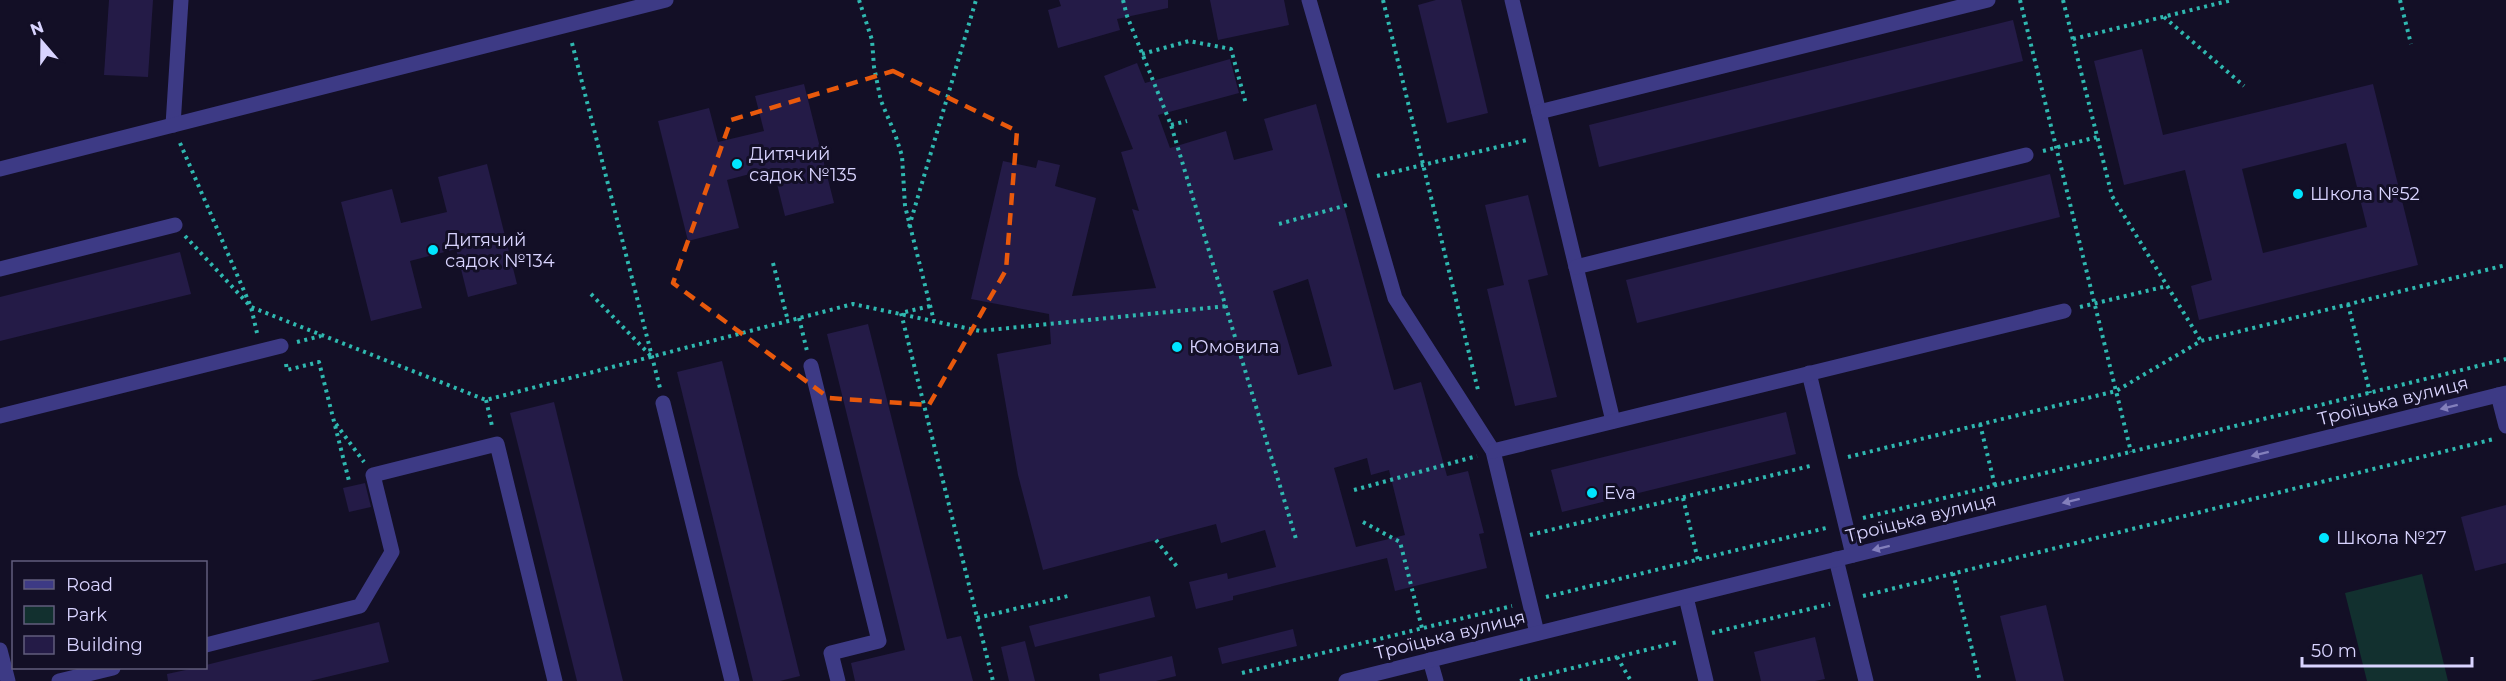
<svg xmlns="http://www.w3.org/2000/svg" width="2506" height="681" font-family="Montserrat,sans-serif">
  <rect width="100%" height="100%" fill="#130f26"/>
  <path fill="#12302f" d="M2422,574L2448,681H2367L2345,593Z"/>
  <g fill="#241b47" fill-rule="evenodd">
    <path d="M109,0H153L148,77L104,75Z"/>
    <path d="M1059,0H1168V8L1117,19L1120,30L1058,48L1048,10L1061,6Z"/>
    <path d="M1210,0H1284L1289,25L1218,40Z"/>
    <path d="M1436,0H1461L1488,113L1447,123L1418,5Z"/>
    <path d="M2013,20L2023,61L1599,167L1589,125Z"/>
    <path d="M2142,49L2163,135L2373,84L2418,265L2199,320L2191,286L2212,280L2185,170L2124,185L2094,61ZM2346,143L2367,227L2263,253L2242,169Z"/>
    <path d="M1230,59L1239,93L1158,115L1170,148L1226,131L1234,160L1273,150L1264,119L1316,104L1394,390L1421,382L1447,476L1468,471L1484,533L1479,534L1487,568L1395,591L1387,558L1233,596V600L1196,609L1189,582L1227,573L1228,579L1276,567L1265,530L1221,543L1216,524L1043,570L1018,475L997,354L1051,344L1049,314L971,299L1003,161L1036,168L1038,160L1060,165L1055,186L1096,198L1072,296L1156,288L1132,209L1139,211L1121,152L1133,149L1104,76L1137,63L1145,83ZM1308,279L1332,366L1298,375L1273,291ZM1367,458L1371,475L1389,470L1405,535L1356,547L1334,468Z"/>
    <path d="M804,84L834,203L785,216L773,168L727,180L739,228L688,241L658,121L709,108L718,142L764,131L755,96Z"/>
    <path d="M487,164L517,284L468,297L456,249L410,261L422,308L371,321L341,202L392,189L401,223L447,212L438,177Z"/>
    <path d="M2050,174L2060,217L1637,323L1626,280Z"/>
    <path d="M1528,195L1548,275L1528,280L1557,397L1515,406L1487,289L1504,285L1485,205Z"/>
    <path d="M180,252L191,294L0,341V297Z"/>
    <path d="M868,324L947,639L961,636L973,681H855L851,663L905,650L827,334Z"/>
    <path d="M722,361L800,676L780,681H753L677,372Z"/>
    <path d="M554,402L623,681H577L510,413Z"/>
    <path d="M1786,412L1796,454L1562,512L1551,470Z"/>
    <path d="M365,483L371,507L349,512L343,488Z"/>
    <path d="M2506,505V563L2475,571L2461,517Z"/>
    <path d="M1150,596L1155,617L1035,647L1029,626Z"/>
    <path d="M2046,605L2064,681H2016L2000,616Z"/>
    <path d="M379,622L389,662L310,681H168L167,674L195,668H206V665Z"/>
    <path d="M1293,629L1297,646L1222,664L1218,648Z"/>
    <path d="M1815,637L1825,679L1815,681H1761L1754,652Z"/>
    <path d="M1025,641L1035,681H1009L1001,647Z"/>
    <path d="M1172,656L1176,676L1156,681H1100L1099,674Z"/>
  </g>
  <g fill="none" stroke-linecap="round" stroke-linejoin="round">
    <g stroke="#2fb8b0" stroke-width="4" stroke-dasharray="3 4.5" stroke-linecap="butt">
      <path d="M859,0L872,40L874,67L881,101L895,134L902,156L905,206L934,321"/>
      <path d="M1123,0L1127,16L1171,125L1296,539"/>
      <path d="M1383,0L1478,390"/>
      <path d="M2020,0L2131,452"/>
      <path d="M2063,0L2112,196L2201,341"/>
      <path d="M2400,0L2411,44"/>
      <path d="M2164,17L2244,86"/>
      <path d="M2073,39L2232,0"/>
      <path d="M572,43L660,388"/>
      <path d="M1142,54L1189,41L1231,49L1246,104"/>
      <path d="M1171,125L1187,121"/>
      <path d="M180,143L251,307L257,333"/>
      <path d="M2043,151L2097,137"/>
      <path d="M1377,176L1527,140"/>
      <path d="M1279,224L1351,204"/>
      <path d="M909,227L976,0"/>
      <path d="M185,236L251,307L486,400L853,304L980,331L1227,306"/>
      <path d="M773,263L788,321"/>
      <path d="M591,294L651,356"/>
      <path d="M2348,304L2370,393"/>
      <path d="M930,306L901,313L993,681"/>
      <path d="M2080,307L2167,286"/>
      <path d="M799,318L807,351"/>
      <path d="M297,342L321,336"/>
      <path d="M286,364L287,370L319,362L349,481"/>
      <path d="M486,400L492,426"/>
      <path d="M336,424L364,462"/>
      <path d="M1980,424L1995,486"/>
      <path d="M1848,457L2116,391L2201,341L2506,265"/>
      <path d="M1354,490L1477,456"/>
      <path d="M1683,498L1698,560"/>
      <path d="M1863,518L2506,359"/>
      <path d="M1363,522L1400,542L1422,628"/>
      <path d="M1530,535L1814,465"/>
      <path d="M1156,540L1178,568"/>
      <path d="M1953,573L1980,681"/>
      <path d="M1863,596L2494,439"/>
      <path d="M1546,597L1830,527"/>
      <path d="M977,618L1068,596"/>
      <path d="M1712,633L1830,604"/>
      <path d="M1617,657L1631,681"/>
      <path d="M1242,673L1512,606"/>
      <path d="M1520,681L1678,642"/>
    </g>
    <g stroke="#3d3a85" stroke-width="15">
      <path d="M1309,0L1395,298L1493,451L1537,633"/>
      <path d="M1512,0L1613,421"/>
      <path d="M1539,112L1988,0"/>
      <path d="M173,125L181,0"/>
      <path d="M0,169L666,0"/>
      <path d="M1576,267L2026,155"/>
      <path d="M0,269L175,225"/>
      <path d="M811,366L879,641L831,653L838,681"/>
      <path d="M1809,373L1853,555"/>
      <path d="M2498,395L2506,426"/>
      <path d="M663,403L732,681"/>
      <path d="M0,416L281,346"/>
      <path d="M1493,451L2064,311"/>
      <path d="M1836,559L1866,681"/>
      <path d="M1686,597L1706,681"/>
      <path d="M206,645L360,606L392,552L373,475L497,444L555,681"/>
      <path d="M0,650L8,681"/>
      <path d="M1430,660L1436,681"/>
      <path d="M59,681L113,668"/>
      <path d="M1346,681L2506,393"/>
    </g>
  </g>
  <defs><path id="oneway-solid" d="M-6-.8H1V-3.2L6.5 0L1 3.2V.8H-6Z" transform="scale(1.5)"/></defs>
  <g fill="#837fbc">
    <use href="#oneway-solid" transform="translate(2449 407) rotate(166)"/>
    <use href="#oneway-solid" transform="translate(2260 454) rotate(166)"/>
    <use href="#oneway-solid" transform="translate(2071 501) rotate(166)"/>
    <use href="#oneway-solid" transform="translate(1881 548) rotate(166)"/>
  </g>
  <path fill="none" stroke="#e8590c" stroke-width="4.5" stroke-dasharray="12 8" stroke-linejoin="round" d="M893,71L1017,131L1006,270L929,405L829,398L673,283L731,120Z"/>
  <g fill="#00e5ff" stroke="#130f26" stroke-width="2">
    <circle cx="737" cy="164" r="6"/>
    <circle cx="2298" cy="194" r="6"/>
    <circle cx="433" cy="250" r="6"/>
    <circle cx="1177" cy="347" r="6"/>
    <circle cx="1592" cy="493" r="6"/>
    <circle cx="2324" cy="538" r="6"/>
  </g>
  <g text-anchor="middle" stroke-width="6" stroke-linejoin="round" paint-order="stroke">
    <g font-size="18" fill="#d9d4ff" stroke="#130f26" text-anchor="start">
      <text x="749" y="160">Дитячий<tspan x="749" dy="21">садок №135</tspan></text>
      <text x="2310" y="200">Школа №52</text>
      <text x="445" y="246">Дитячий<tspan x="445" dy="21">садок №134</tspan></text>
      <text x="1189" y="353">Юмовила</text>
      <text x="1604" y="499">Eva</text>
      <text x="2336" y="544">Школа №27</text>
    </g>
    <g font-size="18" fill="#d9d4ff" stroke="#130f26">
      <text transform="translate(2393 401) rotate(-14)" y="6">Троїцька вулиця</text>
      <text transform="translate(1921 518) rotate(-14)" y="6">Троїцька вулиця</text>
      <text transform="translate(1450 635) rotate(-14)" y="6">Троїцька вулиця</text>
    </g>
  </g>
  <rect x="12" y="561" width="195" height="108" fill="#130f26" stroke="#625e7d" stroke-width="1.5"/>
  <rect x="24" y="580" width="30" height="9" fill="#3d3a85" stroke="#625e7d" stroke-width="1.5"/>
  <text x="66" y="591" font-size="18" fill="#d9d4ff">Road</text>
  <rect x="24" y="606" width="30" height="18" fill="#12302f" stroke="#625e7d" stroke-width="1.5"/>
  <text x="66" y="621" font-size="18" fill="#d9d4ff">Park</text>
  <rect x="24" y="636" width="30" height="18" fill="#241b47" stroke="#625e7d" stroke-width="1.5"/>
  <text x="66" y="651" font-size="18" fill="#d9d4ff">Building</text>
  <g transform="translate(42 42) rotate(340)" stroke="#130f26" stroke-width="4.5" paint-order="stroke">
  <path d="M0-4.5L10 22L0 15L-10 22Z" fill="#d9d4ff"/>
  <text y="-9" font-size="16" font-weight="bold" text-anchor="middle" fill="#d9d4ff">N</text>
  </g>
  <path d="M2302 657v9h170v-9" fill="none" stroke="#d9d4ff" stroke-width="3"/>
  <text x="2311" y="657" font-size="18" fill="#d9d4ff" stroke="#130f26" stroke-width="4.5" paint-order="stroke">50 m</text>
</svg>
